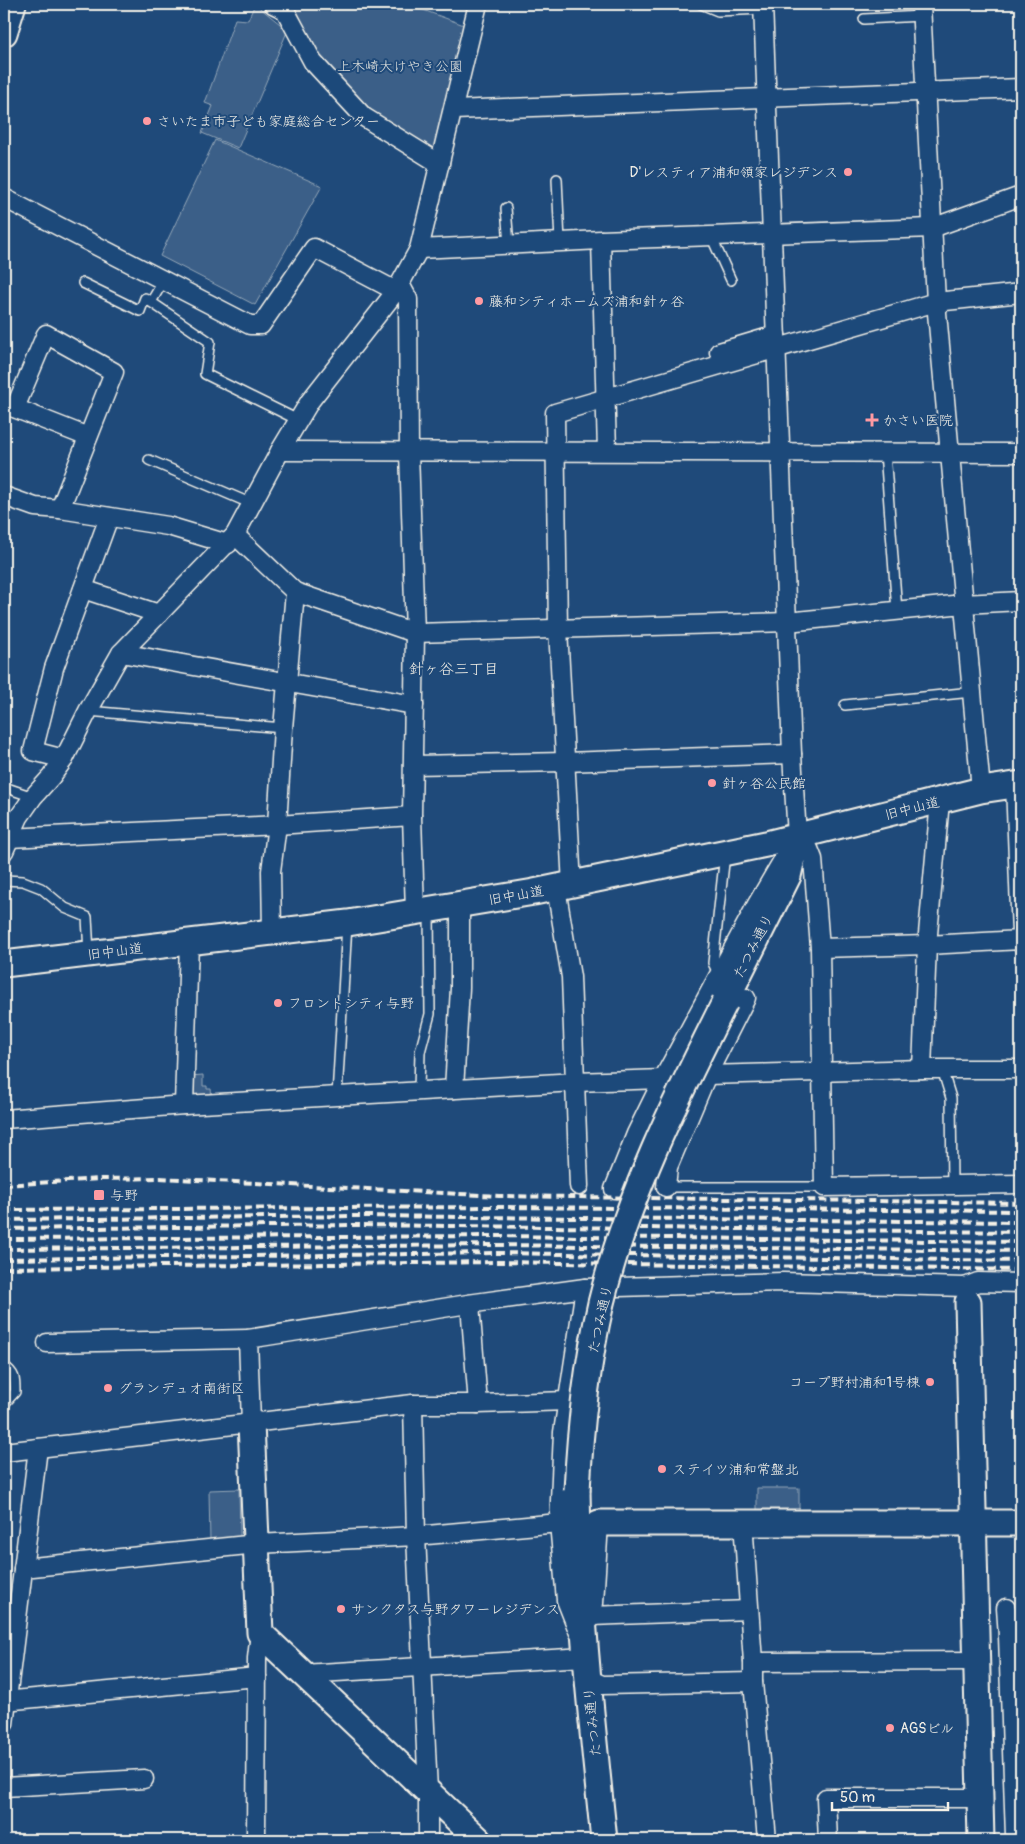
<svg xmlns="http://www.w3.org/2000/svg" width="1025" height="1844" font-family="Pangolin,'Klee One',sans-serif">
  <rect width="100%" height="100%" fill="#1f4a7a"/>
  <filter id="ink" filterUnits="userSpaceOnUse"><feTurbulence type="fractalNoise" baseFrequency=".02" numOctaves="2"/><feDisplacementMap in="SourceGraphic" scale="10" xChannelSelector="R" yChannelSelector="G"/><feConvolveMatrix kernelMatrix="1 2 1 2 8 2 1 2 1" color-interpolation-filters="sRGB"/></filter>
  <g filter="url(#ink)">
    <g fill="#3a5f88" stroke="#97a8b8">
      <path d="M255,4L280,24L287,32L238,148L202,133L213,106L205,103L235,19L248,20Z"/>
      <path d="M287,4H407L472,28L440,164L364,117L313,62Z"/>
      <path d="M215,140L322,186L255,305L160,256Z"/>
      <path d="M203,1075V1086H207V1089H211L212,1098L198,1099L188,1092L190,1076Z"/>
      <rect x="757" y="1488" width="42" height="24"/>
      <path d="M239,1489L240,1536L237,1541L210,1542L209,1490Z"/>
    </g>
    <g fill="none" stroke-linecap="round" stroke-linejoin="round">
      <defs>
        <g id="lane">
          <path d="M701,4L718,11L763,9"/>
          <path d="M864,19L922,16"/>
          <path d="M557,179L560,242"/>
          <path d="M506,208L509,245"/>
          <path d="M711,236L731,280"/>
          <path d="M83,283L140,311L145,298L210,342L205,374L298,420"/>
          <path d="M151,302L164,280"/>
          <path d="M885,452L897,611"/>
          <path d="M149,460L252,504"/>
          <path d="M845,705L972,692"/>
          <path d="M88,711L283,728"/>
          <path d="M4,787L33,797"/>
          <path d="M4,880L23,881L41,888L65,908L87,917L89,953"/>
          <path d="M721,972L716,969L713,963L725,854"/>
          <path d="M942,1069L951,1098L952,1185"/>
          <path d="M419,1090L420,1052L430,1014L429,912"/>
          <path d="M337,1096L347,924"/>
          <path d="M666,1187H824"/>
          <path d="M4,1366C15,1373 15,1379 15,1392L4,1404"/>
        </g>
        <g id="street">
          <path d="M273,4L285,10L313,62L364,117L440,164"/>
          <path d="M921,4L936,302L981,790"/>
          <path d="M454,110L1021,88"/>
          <path d="M4,198L250,325H261L314,248L396,291"/>
          <path d="M601,240L607,451"/>
          <path d="M419,249L601,240L932,228L1021,196"/>
          <path d="M400,284L408,299L409,452L415,633L412,816L415,912"/>
          <path d="M719,352L776,335"/>
          <path d="M4,404L88,437"/>
          <path d="M15,408L46,334L114,372L60,509"/>
          <path d="M280,451L1021,453"/>
          <path d="M4,496L35,507L60,509L168,526L228,544"/>
          <path d="M235,535L295,592L415,633L787,622L963,604L1021,601"/>
          <path d="M83,589L159,614"/>
          <path d="M121,653L414,705"/>
          <path d="M64,759L33,751L54,668L109,517"/>
          <path d="M413,765L565,762L792,754"/>
          <path d="M1015,785L1021,934"/>
          <path d="M797,836L809,849L813,859L820,948L824,1187L1021,1184"/>
          <path d="M9,838L277,825L412,816"/>
          <path d="M4,851L19,817L33,797L51,777L64,759L88,711L121,653L235,535L280,451L310,401L396,291L419,249L478,4"/>
          <path d="M572,885L558,629L555,413L936,302L1021,293"/>
          <path d="M556,888L571,977L579,1186"/>
          <path d="M272,932L271,871L277,825L283,728L295,592"/>
          <path d="M820,948L927,945L1021,940"/>
          <path d="M922,1069L927,945L940,801"/>
          <path d="M454,1089L460,988V905"/>
          <path d="M184,1105L189,942"/>
          <path d="M4,1119L184,1105L576,1082L663,1079L707,1075L922,1069H1021"/>
          <path d="M666,1187L668,1167L685,1127L707,1075L746,998"/>
          <path d="M614,1189L636,1134L663,1079L757,904L797,836L792,754L763,4"/>
          <path d="M965,1287L978,1282L1021,1283"/>
          <path d="M470,1304L478,1404"/>
          <path d="M47,1343L248,1339"/>
          <path d="M413,1404L416,1536L428,1791V1840"/>
          <path d="M251,1423L248,1339L468,1304L585,1288L783,1282L965,1287L968,1302"/>
          <path d="M4,1452L413,1404H478L567,1401"/>
          <path d="M743,1522L753,1662V1682L767,1840"/>
          <path d="M23,1568L257,1544L416,1536L559,1523"/>
          <path d="M1006,1608L1008,1636"/>
          <path d="M591,1616L749,1610"/>
          <path d="M590,1620L594,1603L599,1523"/>
          <path d="M579,1633L566,1600L559,1523L563,1432L585,1288"/>
          <path d="M1021,1635L1008,1636L1015,1836H1021"/>
          <path d="M753,1662L977,1661"/>
          <path d="M303,1674L585,1657"/>
          <path d="M587,1678L602,1685L753,1682"/>
          <path d="M4,1701L257,1677"/>
          <path d="M4,1724L38,1448"/>
          <path d="M4,1787L144,1779"/>
          <path d="M256,1840L257,1658L260,1633"/>
          <path d="M828,1840L826,1798H980"/>
        </g>
        <g id="secondary">
          <path d="M4,33L13,4"/>
          <path d="M4,964L348,923L534,892L766,844L981,790L1021,784"/>
          <path d="M725,1002L788,876L797,836"/>
          <path d="M968,1302L981,1840"/>
          <path d="M251,1423L260,1633L479,1840"/>
          <path d="M577,1491C579,1608 592,1724 604,1840"/>
          <path d="M599,1523H1021"/>
        </g>
      </defs>
      <use href="#lane" stroke="#f4f1e8" stroke-width="12"/>
      <use href="#street" stroke="#f4f1e8" stroke-width="21"/>
      <use href="#secondary" stroke="#f4f1e8" stroke-width="29"/>
      <use href="#lane" stroke="#1f4a7a" stroke-width="9"/>
      <use href="#street" stroke="#1f4a7a" stroke-width="18"/>
      <use href="#secondary" stroke="#1f4a7a" stroke-width="25"/>
      <g stroke="#f4f1e8" stroke-width="4" stroke-dasharray="8 4" stroke-linecap="butt">
        <path d="M4,1185L101,1179L160,1178L499,1196L1021,1203"/>
        <path d="M4,1210L497,1207L1021,1211"/>
        <path d="M4,1220L359,1216L1021,1222"/>
        <path d="M4,1229L359,1225L1021,1232"/>
        <path d="M4,1239L497,1236L1021,1242"/>
        <path d="M4,1249L497,1245L1021,1251"/>
        <path d="M4,1259L497,1253L1021,1261"/>
        <path d="M4,1268L496,1262L1021,1270"/>
      </g>
      <defs>
        <path id="secondary-bridge" d="M577,1491C580,1428 587,1364 601,1303C627,1197 676,1099 725,1002"/>
      </defs>
      <use href="#secondary-bridge" stroke="#f4f1e8" stroke-width="29" stroke-linecap="butt"/>
      <use href="#secondary-bridge" stroke="#1f4a7a" stroke-width="25"/>
    </g>
  </g>
  <g fill="#ff9aa2" stroke="#1f4a7a" stroke-width="2">
    <circle cx="147" cy="121" r="5"/>
    <circle cx="848" cy="172" r="5"/>
    <circle cx="479" cy="301" r="5"/>
    <path d="M869.5 412.5h5v5h5v5h-5v5h-5v-5h-5v-5h5z"/>
    <circle cx="712" cy="783" r="5"/>
    <circle cx="278" cy="1003" r="5"/>
    <rect x="93" y="1189" width="12" height="12" rx="2.5"/>
    <circle cx="930" cy="1382" r="5"/>
    <circle cx="108" cy="1388" r="5"/>
    <circle cx="662" cy="1469" r="5"/>
    <circle cx="341" cy="1609" r="5"/>
    <circle cx="890" cy="1728" r="5"/>
  </g>
  <g text-anchor="middle" stroke-width="4" stroke-linejoin="round" paint-order="stroke">
    <g font-size="14" fill="#e1e2de" stroke="#1f4a7a">
      <text x="400" y="71">上木崎大けやき公園</text>
    </g>
    <g font-size="14" fill="#f4f1e8" stroke="#1f4a7a" text-anchor="start">
      <text x="157" y="126">さいたま市子ども家庭総合センター</text>
      <text x="838" y="177" text-anchor="end">D'レスティア浦和領家レジデンス</text>
      <text x="489" y="306">藤和シティホームズ浦和針ヶ谷</text>
      <text x="883" y="425">かさい医院</text>
      <text x="722" y="788">針ヶ谷公民館</text>
      <text x="288" y="1008">フロントシティ与野</text>
      <text x="110" y="1200">与野</text>
      <text x="920" y="1387" text-anchor="end">コープ野村浦和1号棟</text>
      <text x="118" y="1393">グランデュオ南街区</text>
      <text x="672" y="1474">ステイツ浦和常盤北</text>
      <text x="351" y="1614">サンクタス与野タワーレジデンス</text>
      <text x="900" y="1733">AGSビル</text>
    </g>
    <g font-size="14" fill="#f4f1e8" stroke="#1f4a7a">
      <text transform="translate(912 808) rotate(-14)" y="5">旧中山道</text>
      <text transform="translate(516 895) rotate(-10)" y="5">旧中山道</text>
      <text transform="translate(753 946) rotate(-63)" y="5">たつみ通り</text>
      <text transform="translate(115 951) rotate(-7)" y="5">旧中山道</text>
      <text transform="translate(600 1319) rotate(-78)" y="5">たつみ通り</text>
      <text transform="translate(592 1722) rotate(-96)" y="5">たつみ通り</text>
    </g>
    <g font-size="15" fill="#f4f1e8" stroke="#1f4a7a">
      <text x="454" y="674">針ヶ谷三丁目</text>
    </g>
  </g>
  <rect width="1025" height="1844" fill="none" stroke="#1f4a7a" stroke-width="20"/>
  <rect x="10" y="10" width="1005" height="1824" fill="none" stroke="#f4f1e8" stroke-width="2" filter="url(#ink)"/>
  <path d="M832 1802v8h116v-8" fill="none" stroke="#f4f1e8" stroke-width="2.5"/>
  <text x="840" y="1802" font-size="15" fill="#f4f1e8" stroke="#1f4a7a" stroke-width="4" paint-order="stroke">50 m</text>
</svg>
